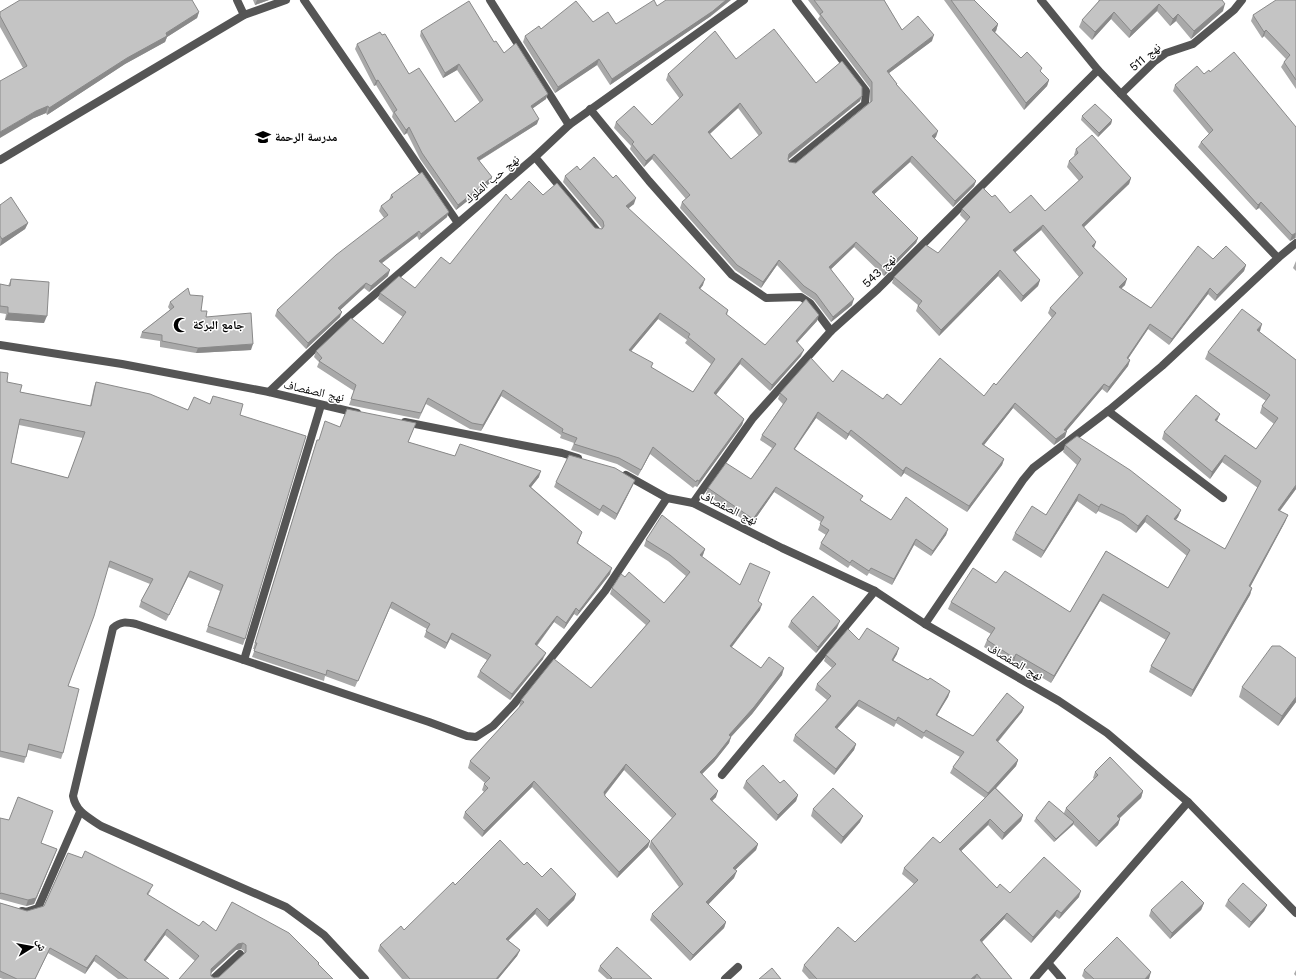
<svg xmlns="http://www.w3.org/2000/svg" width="1296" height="979" font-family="'Work Sans','Noto Naskh Arabic',sans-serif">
  <rect width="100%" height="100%" fill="#fff"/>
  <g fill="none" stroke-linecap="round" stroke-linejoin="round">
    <g stroke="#555" stroke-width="8">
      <path d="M237,0L244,15"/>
      <path d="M304,0L458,223"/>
      <path d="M490,0L569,125"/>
      <path d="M1121,94L1155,61L1166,53L1193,44L1234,10L1242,0"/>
      <path d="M590,109L649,181L732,275L766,298L801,297L810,303L831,331"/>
      <path d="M535,157L597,231"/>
      <path d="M0,160L244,15L286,0"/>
      <path d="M791,164L865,104L866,91L796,0"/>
      <path d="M1278,258L1296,243"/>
      <path d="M0,345L122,364L269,392L357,413"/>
      <path d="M269,392L339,325L535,157L569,125L744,0"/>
      <path d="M1108,411L1223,498"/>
      <path d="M405,422L562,453L578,458"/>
      <path d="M626,475L667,498L693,503L782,548L875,591L925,624L1059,701L1107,733L1188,802L1296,913"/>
      <path d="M693,503L753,418L831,331L878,289L1098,70"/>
      <path d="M925,624L1023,480L1033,468L1108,411L1162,366L1278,258L1098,70L1041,0"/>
      <path d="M244,660L321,405"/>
      <path d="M722,775L875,591"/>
      <path d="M22,911L26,912L38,908L80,812"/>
      <path d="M1049,964L1062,979"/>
      <path d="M213,979L240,954"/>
      <path d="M365,979L324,935L286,907L101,826C88,817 76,812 73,796L113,628C121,621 126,622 136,624L429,722L467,736L476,737L493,726L514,704L605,591L667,498"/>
      <path d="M725,979L738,967"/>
      <path d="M1034,979L1188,802"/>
    </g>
  </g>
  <g fill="#a9a9a9" fill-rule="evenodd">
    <path d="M253,0H269L255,5Z"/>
    <path d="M808,0H884L902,30L932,41L889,73L897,84V85L936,137L934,138L976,181L974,186L953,207L910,162L874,194L918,238L916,243L884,276L854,247L831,269L852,305L831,322L814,300L802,292L777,265L761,288L735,270L680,208L682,202L686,199L652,159L644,167L630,149L631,146L614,128L616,122L652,125L680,99L666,80L668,74L736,59L816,83L860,101L788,160L789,162L796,163L870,102V88L818,19L820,16ZM738,108L759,136L731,159L710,134Z"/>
    <path d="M944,0H974L998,24L996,31L995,32L1021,58L1041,72L1049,80L1047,86L1024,110Z"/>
    <path d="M1098,0H1222L1223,11L1191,39L1176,21L1170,26L1157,11L1129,38L1111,19L1092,40L1079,27L1082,20L1099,1Z"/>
    <path d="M1296,0V89L1281,67L1284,62L1286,59L1264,36L1262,38L1251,21L1253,15Z"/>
    <path d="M657,6L711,16L610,85L597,65L555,93L523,42L525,36L541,29L593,22L616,24Z"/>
    <path d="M0,12H199L197,18L167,37L165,42L125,64L47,115L46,113L34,118L23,68L0,27Z"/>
    <path d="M421,31L494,42L504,53L546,99L533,108L537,124L479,161L492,177L490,183L456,210L420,159L407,133L404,135L392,117L393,113L376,85L374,86L355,49L357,44L382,35L409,74L455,122L480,103L457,70L443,78L420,36Z"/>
    <path d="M1210,72L1296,127V238L1290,241L1259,208L1256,210L1198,147L1201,142L1209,134L1173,91L1175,85Z"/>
    <path d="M1082,116L1112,120L1111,124L1098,137L1081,120Z"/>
    <path d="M1076,149L1131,178L1129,184L1083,227L1094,248L1125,285L1121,288L1151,308L1213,259L1246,265L1244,271L1215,301L1208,294L1169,345L1148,329L1128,359L1130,360L1128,366L1107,393L1102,389L1066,431L1065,437L1054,445L1013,408L984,445L1004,459L1002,465L967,512L904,473L901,477L849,435L846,440L816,418L795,449L861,501L891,520L948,529L946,535L931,556L914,545L892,585L869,573L867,576L850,565L848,568L819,549L821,543L826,535L818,530L821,522L774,492L751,525L706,494L708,488L751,479L772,448L760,440L762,435L783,404L778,399L780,393L833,382L883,399L901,405L984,396L996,385L1052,318L1048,313L1050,308L1079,277L1041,230L1015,252L1040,280L1038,286L1021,302L998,276L939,336L916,311L918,305L892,283L894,277L938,253L966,221L960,215L962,209L992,197L1010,213L1045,211L1079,181L1067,167L1069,161L1075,156L1074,155Z"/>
    <path d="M580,170L634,204L628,208L703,285L700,289L728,310L727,315L765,345L817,321L797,343L801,356L770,391L740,364L715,395L744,419L742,425L697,487L695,486L693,488L650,454L638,476L617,464L571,450L574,443L560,438L561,435L501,396L481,431L470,429L426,404L419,419L349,405L354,391L317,367L319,362L314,357L316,351L383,344L403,317L378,299L380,293L415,288L450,264L511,200L543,195L595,228L602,229L601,227L563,182L565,176ZM658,319L687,340L685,343L711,364L693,392L652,368L631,351Z"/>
    <path d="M391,195L447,217L419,240L417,236L381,263L388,276L369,292L364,288L340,310V317L306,349L275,316L277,310L384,218L379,211L381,206L389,200Z"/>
    <path d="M0,205L28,223L25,229L0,246Z"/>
    <path d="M1296,261V271L1293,268Z"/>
    <path d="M11,279L44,323L5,320L6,314L0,313V284L8,286Z"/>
    <path d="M190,295L201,311L206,317L251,350L196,353L160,347V341L140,338L142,332L170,310L168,307L170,302Z"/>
    <path d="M1259,332L1296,360V489L1280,511L1288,515L1285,522L1250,587L1252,588L1250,595L1191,697L1149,672L1151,666L1166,640L1100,601L1051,683L1014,661L1012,664L984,647L987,640L991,634L948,609L951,602L996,583L1070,612L1106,551L1168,588L1187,556L1145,522L1136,533L1121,522L1098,511L1096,514L1077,501L1041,558L1012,540L1015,533L1046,515L1077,465L1063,452L1065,445L1181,510L1178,517L1176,520L1225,549L1258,488L1222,462L1210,479L1162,439L1164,432L1217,421L1256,449L1274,424L1260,413L1262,406L1266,401L1205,359L1208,352Z"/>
    <path d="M0,372L7,382L20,392L90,406L94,387L96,382L188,410L210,404L213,396L240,415L245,639L243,645L206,632L220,591L188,577L166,621L139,607L141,601L150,584L108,567L68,686L63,753L61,759L28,750L24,763L0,757ZM19,425L83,438L68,478L11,463Z"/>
    <path d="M416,423L408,442L455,456L539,477L531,487L582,532L578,543L610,574L577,616L574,614L564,629L554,622L537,646L543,659L510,700L477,677L480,671L487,660L450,639L445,649L424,637L427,629L390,608L355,687L325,676L324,681L252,657L255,649H253L317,440H319L340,427Z"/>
    <path d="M635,480L633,485L615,520L601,511L598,516L554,487L556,482Z"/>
    <path d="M646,540L705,549L702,557L758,602L760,610L731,647L761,668L782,675L752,714L731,737L729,743L714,762L702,774L716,797L712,801L758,844L756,850L735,870L734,878L708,904L726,922L724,928L690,961L650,920L652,914L679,887L649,847L651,841L672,818L624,770L605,795V796L650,841L648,847L617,878L532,787L482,837L463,818L465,812L484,792L482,790L484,784L485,783L468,768L470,761L520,707H519L521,700L591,688L646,625L610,594L612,588L664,603L686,576L668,561L644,546Z"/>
    <path d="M791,621L837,628L816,653L788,627Z"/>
    <path d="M859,640L897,654L893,660L928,680L950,691L948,697L937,715L973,736L1024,707L1022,712L998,742L1018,760L1016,766L996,788L1023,815L1021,821L1002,840L988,825L961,851L997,888L1010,893L1079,897L1059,919L1055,916L1031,943L1004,919L982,942L1012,979H809L802,971L804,965L855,942L914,884L902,874L904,868L940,843L985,798L950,773L953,767L960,757L924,736L922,739L896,723L894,727L857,706L837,729L856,744L854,750L834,775L793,741L795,735L827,700L815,690L817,684L832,668L824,661L826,655Z"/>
    <path d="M1296,658V702L1278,726L1239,697L1242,687Z"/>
    <path d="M1095,772L1143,791L1141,798L1120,818L1118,825L1096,847L1073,824L1054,842L1034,821L1036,818L1064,813L1066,808L1094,779L1093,778Z"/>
    <path d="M746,781L780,783L798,795L796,801L776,821L743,788Z"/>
    <path d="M813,809L860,822L841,844L811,816Z"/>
    <path d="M0,818L41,843L57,849L34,904L26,906L0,899Z"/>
    <path d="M524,865L542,877L576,894L574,900L547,927L535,914L508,940L520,950L517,956L498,979H402L378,951L380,945L404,930L455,885Z"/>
    <path d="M151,890L148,895L199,926L318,965L333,979H179L195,961L165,935L145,961L169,979H118L94,961L85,974L48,953L35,979H3L0,978V903L27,911ZM241,949L244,951V954L219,977L214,978L211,976V973L236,950Z"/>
    <path d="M1228,900L1267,905L1264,911L1249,928L1225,906Z"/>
    <path d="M1204,903L1201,910L1170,939L1149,916L1151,910Z"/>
    <path d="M600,966L652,979H607L598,971Z"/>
    <path d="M1084,970L1149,979H1085L1082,976Z"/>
    <path d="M1296,970V976L1294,974Z"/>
  </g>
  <g fill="#898989">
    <path d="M257,0H269L255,5Z"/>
    <path d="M726,0H731L711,16L610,85L612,79Z"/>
    <path d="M1159,4L1157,11L1129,38L1131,31Z"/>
    <path d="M1225,4L1223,11L1191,39L1194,31Z"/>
    <path d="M199,12L197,18L167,37L165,42L125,64L47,115L49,108Z"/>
    <path d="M1114,12L1111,19L1092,40L1095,32Z"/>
    <path d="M1178,14L1176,21L1170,26L1173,19Z"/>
    <path d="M998,24L996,31L990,36L992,30Z"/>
    <path d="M1266,30L1264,36L1262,38L1264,32Z"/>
    <path d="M934,35L932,41L885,76L887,71Z"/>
    <path d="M599,59L597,65L555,93L558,87Z"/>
    <path d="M459,64L457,70L443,78L445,73Z"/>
    <path d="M378,80L376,85L374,86L376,81Z"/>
    <path d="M1049,80L1047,86L1024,110L1026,103Z"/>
    <path d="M548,94L546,99L529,111L531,106Z"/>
    <path d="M862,96L860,101L787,160L789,154Z"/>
    <path d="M740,103L738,108L706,137L708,132Z"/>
    <path d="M48,106L46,113L34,118L0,138V132L36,111Z"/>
    <path d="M539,119L537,124L475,163L477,158Z"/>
    <path d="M1112,120L1111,124L1098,137L1099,133Z"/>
    <path d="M409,127L407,133L404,135L406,130Z"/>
    <path d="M938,131L936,137L930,142L932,136Z"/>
    <path d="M654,154L652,159L644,167L646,161Z"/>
    <path d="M912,156L910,162L870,198L872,192Z"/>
    <path d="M492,177L490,183L456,210L458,205Z"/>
    <path d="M1131,178L1129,184L1080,231L1082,225Z"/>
    <path d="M976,181L974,186L953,207L955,201Z"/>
    <path d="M636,198L634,204L624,212L626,206Z"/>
    <path d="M1261,202L1259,208L1256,210L1258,205Z"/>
    <path d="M449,212L447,217L419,240L421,234Z"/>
    <path d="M28,223L25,229L0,246L2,239Z"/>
    <path d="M1043,225L1041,230L1011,256L1013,250Z"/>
    <path d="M419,231L417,236L377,267L379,261Z"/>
    <path d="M1296,233L1295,238L1290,241L1292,235Z"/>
    <path d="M918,238L916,243L884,276L886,270Z"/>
    <path d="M856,242L854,247L827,273L829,267Z"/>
    <path d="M1096,242L1094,248L1092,246Z"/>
    <path d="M779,260L777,265L761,288L763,282Z"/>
    <path d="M1246,265L1244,271L1215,301L1217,295Z"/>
    <path d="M390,270L388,276L369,292L371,286Z"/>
    <path d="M1000,270L998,276L939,336L941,330Z"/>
    <path d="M705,279L703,285L696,294L699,288Z"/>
    <path d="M1127,279L1125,285L1117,293L1119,287Z"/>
    <path d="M1040,280L1038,286L1021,302L1023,296Z"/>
    <path d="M366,283L364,288L336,314L338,308Z"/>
    <path d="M1210,288L1208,294L1169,345L1172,339Z"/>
    <path d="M854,299L852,305L831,322L833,317Z"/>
    <path d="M342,312L340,317L306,349L308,343Z"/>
    <path d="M8,313L47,316L44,323L5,320Z"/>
    <path d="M660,313L658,319L627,356L629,350Z"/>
    <path d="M819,315L817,321L793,347L796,341Z"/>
    <path d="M1150,324L1148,329L1125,363L1127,358Z"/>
    <path d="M1262,324L1260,331L1255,337L1257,330Z"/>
    <path d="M253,344L251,350L196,353L198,348Z"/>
    <path d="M804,350L801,356L770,391L772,385Z"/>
    <path d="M742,358L740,364L712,400L714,393Z"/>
    <path d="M1130,360L1128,366L1107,393L1109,387Z"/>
    <path d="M1104,384L1102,389L1063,435L1067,431L1065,437L1054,445L1056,439L1064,430Z"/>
    <path d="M503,390L501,396L481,431L483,425Z"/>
    <path d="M1015,403L1013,408L980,450L982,444Z"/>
    <path d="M818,412L816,418L791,454L794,449Z"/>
    <path d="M1220,414L1217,421L1215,420Z"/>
    <path d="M744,419L742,425L697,487L699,481Z"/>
    <path d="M851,430L849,435L846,440L848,434Z"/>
    <path d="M653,447L650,454L638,476L641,470Z"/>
    <path d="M1225,455L1222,462L1210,479L1212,472Z"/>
    <path d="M1004,459L1002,465L967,512L969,506Z"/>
    <path d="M906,467L904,473L901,477L903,471Z"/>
    <path d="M541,471L539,477L527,492L529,486Z"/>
    <path d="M635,480L633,485L615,520L617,514Z"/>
    <path d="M1296,485V489L1275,517L1278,510Z"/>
    <path d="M776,487L774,492L751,525L753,519Z"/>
    <path d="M1079,494L1077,501L1041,558L1044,551Z"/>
    <path d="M1101,504L1098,511L1096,514L1099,507Z"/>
    <path d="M1181,510L1178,517L1171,526L1174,519Z"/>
    <path d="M1147,515L1145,522L1136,533L1138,526Z"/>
    <path d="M1288,515L1285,522L1247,593L1249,586Z"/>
    <path d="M948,529L946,535L931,556L933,551Z"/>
    <path d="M916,539L914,545L892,585L894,579Z"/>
    <path d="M705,549L703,555L698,562L700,555Z"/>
    <path d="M612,568L610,574L577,616L579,611Z"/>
    <path d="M190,571L188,577L166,621L169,615Z"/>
    <path d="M1252,588L1250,595L1191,697L1193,690Z"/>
    <path d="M1103,594L1100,601L1051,683L1054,676Z"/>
    <path d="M762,604L760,610L728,652L730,646Z"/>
    <path d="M576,608L574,614L564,629L566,623Z"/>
    <path d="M557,616L554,622L533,650L535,644Z"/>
    <path d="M840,621L837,628L816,653L818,647Z"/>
    <path d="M452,633L450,639L445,649L447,643Z"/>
    <path d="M899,648L897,654L890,666L892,660Z"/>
    <path d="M546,653L543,659L510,700L512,694Z"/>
    <path d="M1016,654L1014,661L1012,664L1014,658Z"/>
    <path d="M784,668L782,675L752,714L727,741L729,735Z"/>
    <path d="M950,691L948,697L934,720L936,715Z"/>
    <path d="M1296,697V702L1278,726L1282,716Z"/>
    <path d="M859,700L857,706L833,733L835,727Z"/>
    <path d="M1024,707L1022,712L994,746L996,740Z"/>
    <path d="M731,737L729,743L714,762L698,778L700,772Z"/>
    <path d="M856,744L854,750L834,775L836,769Z"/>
    <path d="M1018,760L1016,766L986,799L988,793Z"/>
    <path d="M626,764L624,770L602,798L604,792Z"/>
    <path d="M534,781L532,787L482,837L484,831Z"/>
    <path d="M718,791L716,797L707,806L710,799Z"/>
    <path d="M1143,791L1141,798L1115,822L1117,816Z"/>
    <path d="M798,795L796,801L776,821L778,815Z"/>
    <path d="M1023,815L1021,821L1002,840L1004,833Z"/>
    <path d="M863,816L860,822L841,844L843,837Z"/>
    <path d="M990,819L988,825L957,855L959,849Z"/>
    <path d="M1120,819L1118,825L1096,847L1099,841Z"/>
    <path d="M1074,822L1073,825L1054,842L1056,839Z"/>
    <path d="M650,841L648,847L617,878L619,872Z"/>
    <path d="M758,844L756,850L731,874L733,868Z"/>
    <path d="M57,849L34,904L26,906L28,900Z"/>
    <path d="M737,871L734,878L704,909L706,902Z"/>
    <path d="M1081,891L1079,897L1059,919L1061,913Z"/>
    <path d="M576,894L574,900L547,927L549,920Z"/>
    <path d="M1204,903L1201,910L1170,939L1172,933Z"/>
    <path d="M1267,905L1264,911L1249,928L1251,922Z"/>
    <path d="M537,908L535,914L504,945L506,939Z"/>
    <path d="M1057,910L1055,916L1031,943L1033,937Z"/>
    <path d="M1007,913L1004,919L978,946L980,940Z"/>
    <path d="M726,922L724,928L690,961L693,955Z"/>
    <path d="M167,929L165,935L142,966L144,960Z"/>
    <path d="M243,943L241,949L236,950L209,975L211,969L238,944Z"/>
    <path d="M520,950L517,956L498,979H496Z"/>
    <path d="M96,955L94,961L85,974L87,968Z"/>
    <path d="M1151,972L1149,979H1145Z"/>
    <path d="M977,974L975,979H971Z"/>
  </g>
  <g fill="#c4c4c4" stroke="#898989" fill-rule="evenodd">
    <path d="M20,0H192L199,12L166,33L167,36L127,58L49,108L48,106L36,111L0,132V81L27,66L0,16V12Z"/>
    <path d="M654,0L657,6L666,0H726L713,11L612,79L599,59L558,87L525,36L539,26L541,29L576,1L593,22L608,12L616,24Z"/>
    <path d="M814,0H884L902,30L918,16L934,35L887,71L897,84H896L938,131L932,136L976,181L955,201L912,156L872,192L918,238L886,270L856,242L829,267L854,299L833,317L816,294L804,286L779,260L763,282L737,265L682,202L690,195L654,154L646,161L632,144L634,142L616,122L634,106L652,125L683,95L668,74L715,31L736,59L774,29L816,83L842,61L862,87V96L789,154L788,159L789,162L796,163L872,101V82L820,14L823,12ZM740,103L762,133L731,159L708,132Z"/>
    <path d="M951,0H974L998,24L992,30L1021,58L1027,52L1042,68L1040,71L1049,80L1026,103Z"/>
    <path d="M1100,0H1222L1225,4L1194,31L1178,14L1173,19L1159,4L1131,31L1114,12L1095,32L1082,20Z"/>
    <path d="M1276,0H1296V80L1284,62L1290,55L1266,30L1264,32L1253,15Z"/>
    <path d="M469,1L494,42L496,41L504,53L516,43L548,94L531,106L539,119L477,158L492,177L458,205L422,153L409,127L406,130L394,112L397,110L378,80L376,81L357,44L380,32L382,35L385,34L409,74L419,68L455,122L483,100L459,64L445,73L421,31Z"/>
    <path d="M1234,52L1296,127V233L1292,235L1261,202L1258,205L1201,142L1213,130L1175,85L1197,66L1204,74L1209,70L1210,72Z"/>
    <path d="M1095,104L1112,120L1099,133L1082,116Z"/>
    <path d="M1092,135L1131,178L1082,225L1096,242L1092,246L1127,279L1119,287L1151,308L1198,246L1213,259L1226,246L1246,265L1217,295L1210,288L1172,339L1150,324L1127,358L1130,360L1109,387L1104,384L1064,430L1067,431L1056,439L1015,403L982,444L1004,459L969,506L906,467L903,471L851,430L848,434L818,412L794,449L863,496L860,500L891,520L906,497L948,529L933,551L916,539L894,579L871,568L869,571L852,560L850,563L821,543L829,530L820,524L824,517L776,487L753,519L708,488L726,463L751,479L776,444L762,435L787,399L780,393L811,358L833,382L842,370L883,399L887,394L901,405L940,358L984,396L994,383L996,385L1056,313L1050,308L1083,273L1043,225L1013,250L1040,280L1023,296L1000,270L941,330L918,306L922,301L894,277L926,245L938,253L970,217L962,209L983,188L992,197L995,195L1010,213L1031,195L1045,211L1083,177L1069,161L1078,153L1076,149Z"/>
    <path d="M594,157L613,178L616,175L636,198L626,206L705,279L699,288L728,310L726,314L765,345L806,299L819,315L796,341L804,350L772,385L742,358L714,393L744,419L699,481L697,480L696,482L653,447L641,470L619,458L574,444L577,438L562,432L563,429L503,390L483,425L472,423L428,398L421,413L351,399L356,385L319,361L322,358L316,351L351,318L383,344L406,312L380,293L399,276L415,288L441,257L450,264L506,194L511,200L529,181L543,195L557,183L595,228L602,229L604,226L603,221L565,176L577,166L580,170ZM660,313L690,334L688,337L715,359L693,392L651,367L653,363L629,350Z"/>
    <path d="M422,172L449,212L421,234L419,231L379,261L390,270L371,286L366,283L338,308L342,312L308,343L277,310L336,255L388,215L381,206L393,197L391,195Z"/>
    <path d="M11,197L28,223L2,239L0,236V205Z"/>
    <path d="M11,279L49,282L47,316L8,313V307L0,306V284L10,286Z"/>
    <path d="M188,288L190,295L203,296L201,311H207L206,317L251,313L253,344L198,348L162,341V335L142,332L174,307L170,302Z"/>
    <path d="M1242,309L1262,324L1257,330L1296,360V485L1278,510L1288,515L1249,586L1252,588L1193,690L1151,666L1170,633L1103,594L1054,676L1016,654L1014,658L987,640L995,628L951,602L973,568L996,583L1005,571L1070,612L1106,551L1168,588L1190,550L1147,515L1138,526L1124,515L1101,504L1099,507L1079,494L1044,551L1015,533L1032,506L1046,515L1081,459L1065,445L1077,436L1130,470L1181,510L1174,519L1225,549L1261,481L1225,455L1212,472L1164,432L1196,395L1220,414L1215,420L1256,449L1278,418L1262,406L1270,395L1208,352Z"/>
    <path d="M0,372L8,373L7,382L22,385L20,392L91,406L96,382L150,394L188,410L194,397L210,404L213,396L243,404L240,415L306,436L245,639L208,626L223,585L190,571L169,615L141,601L153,579L110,561L94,616L68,686L79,689L63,753L29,744L26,757L0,751ZM20,419L85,432L68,478L11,463Z"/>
    <path d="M347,409L416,423L408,442L455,456L460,444L541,471L529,486L582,532L577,543L612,568L579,611L576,608L566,623L557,616L535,644L546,653L512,694L480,671L491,655L452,633L447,643L426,631L430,624L392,602L358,681L327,670L326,675L254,651L257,643H255L317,440H319L325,421L340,427Z"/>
    <path d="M569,455L615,468L635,480L617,514L603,505L600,510L556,482Z"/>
    <path d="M662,515L705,549L700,555L740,585L750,563L770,572L758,601L762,604L730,646L761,668L769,657L784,668L754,707L729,735L731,737L716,756L700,772L718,791L710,799L758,844L733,868L737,871L706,902L726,922L693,955L652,914L683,884L651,841L676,814L626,764L604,792L605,796L650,841L619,872L534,781L484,831L465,812L488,788L484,784L490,778L470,761L524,702L521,700L554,659L591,688L650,621L612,588L621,574L625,577L629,572L664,603L690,572L670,555L646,540Z"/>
    <path d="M813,596L840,621L818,647L791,621Z"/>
    <path d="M867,628L899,648L892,660L928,680L930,678L950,691L936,715L973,736L1007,693L1024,707L996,740L1018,760L988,793L953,767L964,752L926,730L924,733L898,717L896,721L859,700L835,727L856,744L836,769L795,735L831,696L817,684L836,664L826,655L848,629L859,640Z"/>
    <path d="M1272,646H1280L1296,658V697L1282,716L1242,687Z"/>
    <path d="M1110,757L1143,791L1117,816L1120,819L1099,841L1066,808L1098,775L1095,772Z"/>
    <path d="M763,765L780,783L784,780L798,795L778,815L746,781Z"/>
    <path d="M833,788L863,816L843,837L813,809Z"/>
    <path d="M995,788L1023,815L1004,833L990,819L959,849L997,888L1000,884L1010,893L1044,857L1081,891L1061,913L1057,910L1033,937L1007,913L980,940L1012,979H981L977,974L971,979H817L804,965L838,927L855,942L918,880L904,868L933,837L940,843Z"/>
    <path d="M18,797L53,811L41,843L57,849L36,898L28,900L1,893L0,894V818L9,820Z"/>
    <path d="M1049,801L1074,822L1056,839L1036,818Z"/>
    <path d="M500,840L524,865L527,862L542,877L551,868L576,894L549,920L537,908L506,939L520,950L496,979H410L380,945L401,926L404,930L453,882L455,885Z"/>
    <path d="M85,851L153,885L147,894L199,926L203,921L216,931L232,902L289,933L319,963L318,964L333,979H179L199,956L167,929L144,960L169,979H128L96,955L87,968L50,948L35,979H17L0,971V903L27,911L44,906L68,853L82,858ZM243,943L246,945V952L219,977L214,978L211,976V969L238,944Z"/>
    <path d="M1182,881L1204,903L1172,933L1151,910Z"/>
    <path d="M1243,883L1267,905L1251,922L1228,900Z"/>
    <path d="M1117,937L1151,972L1145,979H1094L1084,970Z"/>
    <path d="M617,947L652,979H610L612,978L600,966Z"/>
    <path d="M772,968L781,979H759Z"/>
  </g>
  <defs>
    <symbol id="school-bare" viewBox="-9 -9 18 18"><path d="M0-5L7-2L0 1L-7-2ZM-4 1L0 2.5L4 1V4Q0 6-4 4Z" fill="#000" stroke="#fff" stroke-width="2.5" paint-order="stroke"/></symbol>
    <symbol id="mosque-bare" viewBox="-9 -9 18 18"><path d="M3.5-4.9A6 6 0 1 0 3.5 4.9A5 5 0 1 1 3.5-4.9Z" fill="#000" stroke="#fff" stroke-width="2.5" paint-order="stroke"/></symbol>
  </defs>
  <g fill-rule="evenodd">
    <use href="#school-bare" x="252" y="126" width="22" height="22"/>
    <use href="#mosque-bare" x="170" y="314" width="22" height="22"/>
  </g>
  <g text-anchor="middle" stroke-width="3" stroke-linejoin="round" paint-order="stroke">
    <g font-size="12" fill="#000" stroke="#fff">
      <text transform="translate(1145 57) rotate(-40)" y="4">نهج 511</text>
      <text transform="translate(492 179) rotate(-40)" y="4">نهج حب الملوك</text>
      <text transform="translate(879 271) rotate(-44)" y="4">نهج 543</text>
      <text transform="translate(314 391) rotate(13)" y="4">نهج الصفصاف</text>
      <text transform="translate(729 508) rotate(26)" y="4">نهج الصفصاف</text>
      <text transform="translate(1015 662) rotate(30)" y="4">نهج الصفصاف</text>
    </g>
    <g font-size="12" font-weight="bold" fill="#000" stroke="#fff" text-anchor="start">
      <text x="275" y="141">مدرسة الرحمة</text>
      <text x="193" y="329">جامع البركة</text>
    </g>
  </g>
  <g transform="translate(32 947) rotate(79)" stroke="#ffffff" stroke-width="3" paint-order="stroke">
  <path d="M0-3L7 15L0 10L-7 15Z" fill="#000000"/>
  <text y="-6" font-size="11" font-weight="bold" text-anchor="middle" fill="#000000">ش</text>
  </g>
</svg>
